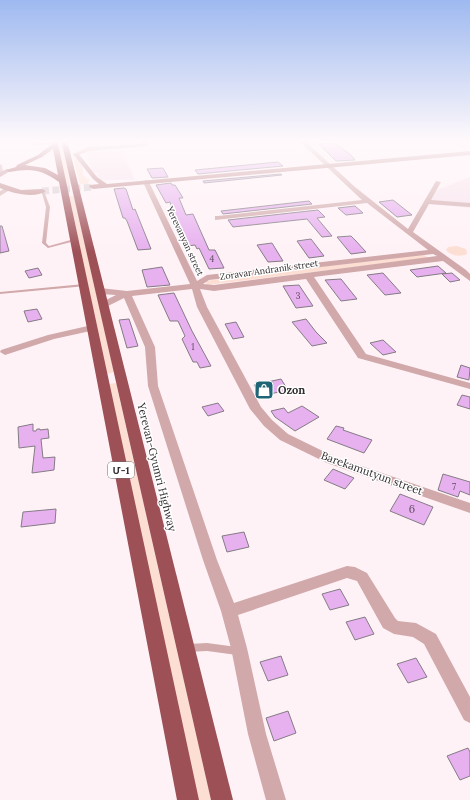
<svg xmlns="http://www.w3.org/2000/svg" width="470" height="800" font-family="Lora,'Noto Sans Armenian',serif">
  <rect width="100%" height="100%" fill="#fff2f7"/>
  <g fill="#f7e2ec">
    <path d="M122,151L135,180H101L96,175L99,174L98,173L93,172L90,166L87,152Z"/>
    <path d="M470,177V208L428,204L437,190Z"/>
  </g>
  <g fill="#fcded3">
    <path d="M57,140H61L70,185H66Z"/>
    <path d="M73,157L77,159L83,168C81,175 84,177 90,180L87,184H80Z"/>
    <path d="M69,196H74L114,372L107,374Z"/>
    <path d="M457,246L466,249L467,254C460,257 451,256 446,250L448,247Z"/>
    <path d="M423,254L428,258L207,285L205,281Z"/>
    <path d="M116,383L211,800H198L109,384Z"/>
  </g>
  <g fill="#e7b0ef" stroke="#837c84">
    <path d="M335,143L351,155L355,160L336,161L319,144Z"/>
    <path d="M278,162L283,166L198,174L195,170Z"/>
    <path d="M163,168L168,177L152,178L147,169Z"/>
    <path d="M281,174L282,175L204,183L203,181Z"/>
    <path d="M171,183L172,185H175L183,198H179L186,215L193,214L209,250H215L224,268L209,269L199,248L197,249L195,245L188,246L178,225L176,226L170,202L166,203L156,185Z"/>
    <path d="M124,188L126,189L133,210L135,209L151,249L138,250L127,221L125,218H123L114,189Z"/>
    <path d="M393,200L412,215L397,217L379,202Z"/>
    <path d="M309,201L312,204L223,214L221,211Z"/>
    <path d="M355,206L363,213L346,215L338,208Z"/>
    <path d="M318,210L325,217L317,218L332,236L322,237L307,219L233,227L228,220Z"/>
    <path d="M0,226H2L9,251L0,253Z"/>
    <path d="M351,236L356,241L366,252L351,254L337,237Z"/>
    <path d="M311,239L324,256L309,258L297,241Z"/>
    <path d="M272,243L283,261L268,262L257,245Z"/>
    <path d="M438,266L446,273L417,277L410,270Z"/>
    <path d="M162,267L170,285L147,287L142,270Z"/>
    <path d="M38,268L42,275L29,278L25,271Z"/>
    <path d="M383,273L401,293L385,295L367,275Z"/>
    <path d="M452,273L460,280L450,282L442,274Z"/>
    <path d="M341,279L357,299L341,301L325,280Z"/>
    <path d="M299,285L313,306L296,308L283,286Z"/>
    <path d="M174,293L192,331L211,366L200,368L197,362H193L182,339L185,336L178,321H170L158,295Z"/>
    <path d="M37,309L42,319L28,322L24,311Z"/>
    <path d="M129,319L138,346L127,348L119,320Z"/>
    <path d="M306,319L316,332L327,343L312,346L292,322Z"/>
    <path d="M236,322L244,337L233,339L225,324Z"/>
    <path d="M383,340L396,352L383,355L370,343Z"/>
    <path d="M461,365L470,368L469,380L457,377Z"/>
    <path d="M281,379L288,390L261,396L254,385Z"/>
    <path d="M462,395L470,397V409L457,405Z"/>
    <path d="M218,403L224,411L208,416L202,407Z"/>
    <path d="M302,406L319,417L295,431L275,417L271,411L284,408L288,413Z"/>
    <path d="M33,424V431H36L37,429H40V430L48,429L49,438L41,439L43,458L55,457L54,470L32,473L35,446L19,448L18,427Z"/>
    <path d="M336,426L344,428L343,430L372,440L364,453L327,439Z"/>
    <path d="M333,469L354,478L345,489L324,480Z"/>
    <path d="M443,474L470,482V495L460,491L458,497L438,490Z"/>
    <path d="M400,494L433,507L424,525L390,511Z"/>
    <path d="M56,509L55,523L21,527L23,512Z"/>
    <path d="M244,532L249,547L227,552L222,536Z"/>
    <path d="M340,589L349,605L330,610L322,594Z"/>
    <path d="M365,617L374,634L355,640L346,622Z"/>
    <path d="M281,656L288,675L268,681L260,662Z"/>
    <path d="M416,658L427,677L408,683L397,664Z"/>
    <path d="M288,711L296,733L274,741L266,718Z"/>
    <path d="M468,748L470,752V776L460,780L447,756Z"/>
  </g>
  <g fill="none" stroke-linecap="round" stroke-linejoin="round">
    <path stroke="#d6cacf" stroke-width="7" stroke-dasharray="7 3.5" stroke-linecap="butt" d="M42,191L93,187"/>
    <g fill="#d1a9ab" fill-rule="evenodd">
      <path d="M32,140H34L35,143L55,142L56,143L55,144L34,145L33,144Z"/>
      <path d="M0,164L2,165L3,171L5,173L4,174H2L0,172Z"/>
      <path d="M41,190L44,191L50,207L46,243L49,246L74,239H75V241L48,248L42,243L46,207Z"/>
      <path d="M84,284L86,285V286L0,294V292Z"/>
      <path d="M207,643L237,647L240,648L241,651L240,654L237,655L207,651L188,652L185,651L184,648L185,645L188,644Z"/>
    </g>
    <g fill="#d1a9ab" fill-rule="evenodd">
      <path d="M140,140H146L147,146L89,151L76,156L73,154L88,147L142,144Z"/>
      <path d="M298,140H304L355,187L408,229L436,181L441,182L431,200L470,203V207L429,204L413,232L466,270L470,274V281L443,261L314,277L366,354L470,383V389L358,358L306,279L214,291L200,289L207,307L261,407L272,420L288,434L335,457L470,503V513L327,463L280,440L264,426L250,409L197,307L192,289L132,296L155,347L158,386L217,560L234,603L347,566L355,567L367,573L395,618L398,621L416,623L436,634L470,697V723L464,720L424,644L413,637L394,634L383,628L357,581L347,578L238,615L247,648L266,734L286,800H266L248,734L231,648L221,611L203,560L148,386L145,347L124,298L106,307H100L99,305L100,303L116,295L100,294L96,291L100,288L127,291L190,284L143,182L146,180L149,182L197,281L207,275L428,250L367,203L215,220V216H218L362,200ZM433,254L437,256L214,285L203,284L209,280Z"/>
      <path d="M6,188L11,189L0,196V191Z"/>
      <path d="M92,325L97,328L95,330L54,339L5,355L0,352L1,350L48,335Z"/>
    </g>
    <g fill="#bd8487" fill-rule="evenodd">
      <path d="M470,151V155L93,189L89,187L90,185L99,184L93,179L73,154L78,153L97,177L107,184Z"/>
      <path d="M7,169L12,170L0,177V172Z"/>
      <path d="M0,183L21,190L42,189L46,191C35,199 11,193 0,188Z"/>
    </g>
    <g fill="#9e5057" fill-rule="evenodd">
      <path d="M51,140H57L58,144L199,800H177L59,182C41,169 31,168 9,172L6,170L16,167L17,165L38,155L52,144ZM53,149L58,175L45,168L25,165L42,157Z"/>
      <path d="M61,140H67L233,800H211Z"/>
    </g>
  </g>
  <linearGradient id="sky" x2="0" y2="1"><stop stop-color="#9eb9f0"/><stop offset="0.56" stop-color="#fff9fb"/><stop offset="1" stop-color="#fff9fb" stop-opacity="0"/></linearGradient>
  <rect width="470" height="252" fill="url(#sky)"/>
  <defs>
    <symbol id="shop-square" viewBox="-11 -11 22 22"><rect x="-9" y="-9" width="18" height="18" rx="4" fill="#1f6575" stroke="#fff"/><path d="M-5-2.5h2.3a2.7 3.5 0 0 1 5.4 0H5L5.5 6h-11ZM-1.5-2.5h3a1.5 2.3 0 0 0-3 0Z" fill="#fff"/></symbol>
  </defs>
  <g fill-rule="evenodd">
    <use href="#shop-square" x="253" y="379" width="22" height="22"/>
  </g>
  <g text-anchor="middle" stroke-width="3" stroke-linejoin="round" paint-order="stroke">
    <g font-size="9" fill="#302b2d" stroke="#fff">
      <text transform="translate(185 241) rotate(65)" y="3">Yerevanyan street</text>
      <text transform="translate(269 270) rotate(-8)" y="3">Zoravar Andranik street</text>
    </g>
    <g font-size="9" fill="#5e4c5e">
      <text x="212" y="262">4</text>
      <text x="298" y="299">3</text>
      <text x="193" y="350">1</text>
      <text x="454" y="490">7</text>
    </g>
    <rect fill="#fff" stroke="#6e6b6c" stroke-width="1" x="108" y="462" width="26" height="16" rx="3"/>
    <g font-size="10" font-weight="bold" fill="#302b2d">
      <text x="121" y="474">Մ-1</text>
    </g>
    <g font-size="11" font-weight="bold" fill="#302b2d" stroke="#fff" text-anchor="start">
      <text x="278" y="394">Ozon</text>
    </g>
    <g font-size="11" fill="#302b2d" stroke="#fff">
      <text transform="translate(157 467) rotate(76)" y="4">Yerevan-Gyumri Highway</text>
      <text transform="translate(372 473) rotate(20)" y="4">Barekamutyun street</text>
    </g>
    <g font-size="11" fill="#5e4c5e">
      <text x="412" y="513">6</text>
    </g>
  </g>
</svg>
